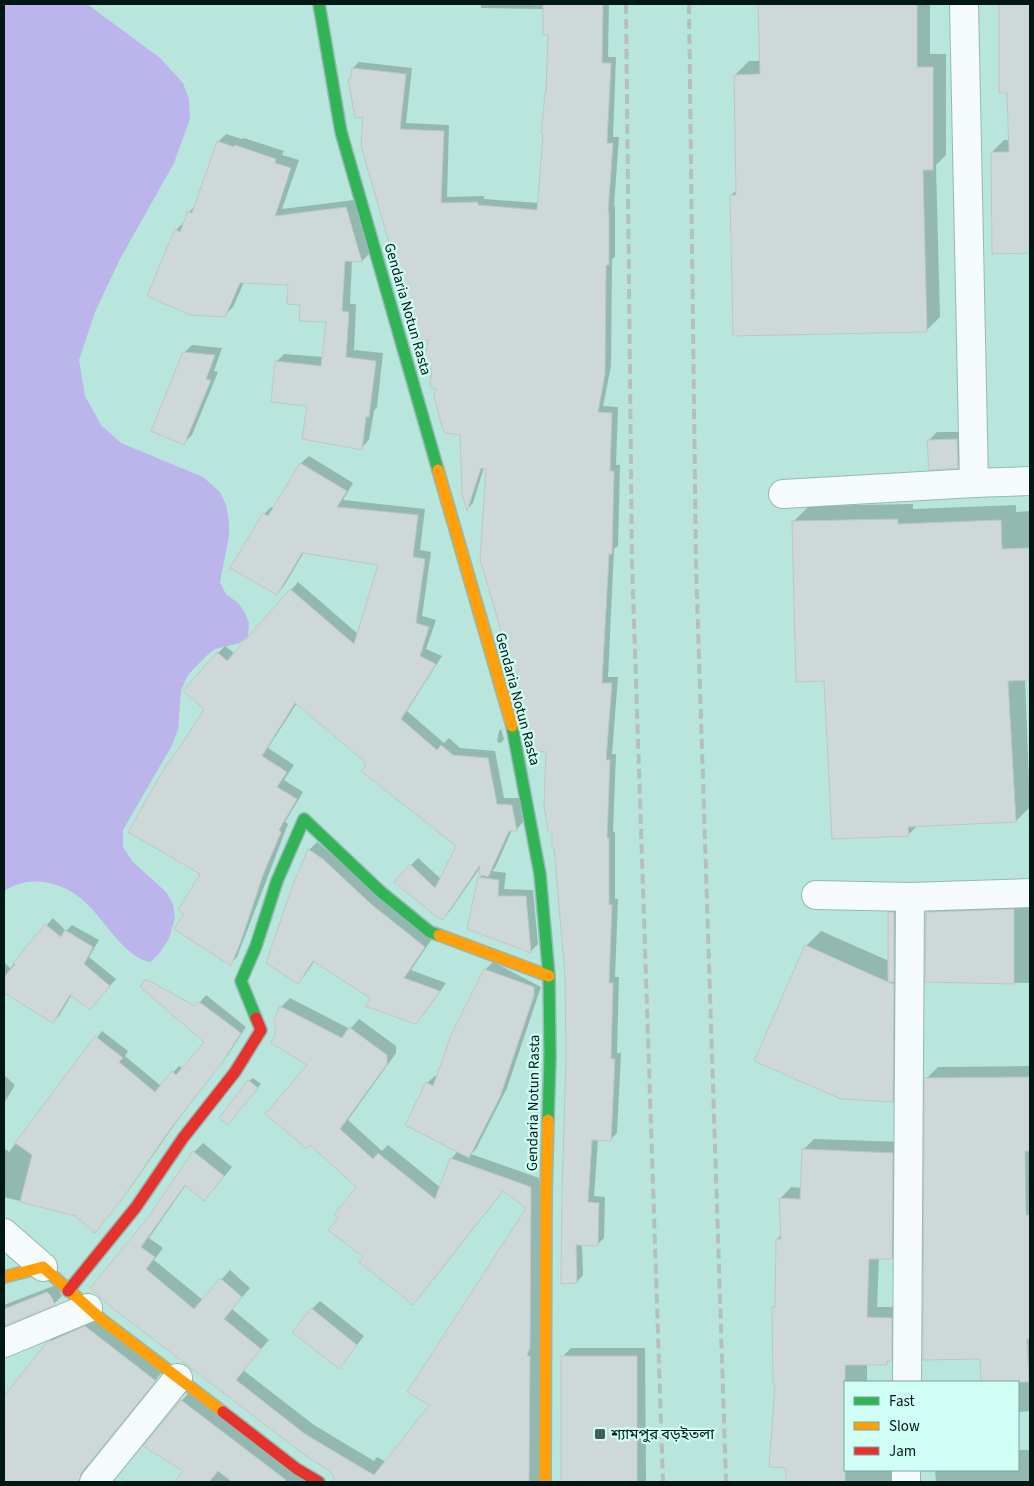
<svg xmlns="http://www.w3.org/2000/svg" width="1034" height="1486" font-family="'Source Sans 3','Noto Sans Bengali',sans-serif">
  <rect width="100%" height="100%" fill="#b8e6dc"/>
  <path fill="#bcb5ec" d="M4,4H87L160,58L183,83L189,99L190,119L174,163L120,259L95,312L79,360L85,396L101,425L121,443L203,477L220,492L226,505L229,522V536L220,582L226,594L238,603L244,611L249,623L248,636L240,643L215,649L206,656L188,675L181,690L178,730L171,747L123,830V847L132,861L166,892L173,904L175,918L169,939L158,955L150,962C127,958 106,924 91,908C69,883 32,872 4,891Z"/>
  <g fill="#0003">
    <path d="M481,4H609L608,57H616L613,137H619L614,206H615V257L612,259L611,366L603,406L618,407L616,465H620L618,546L614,549L608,677H618L612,754H616L613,832H615V899H618L615,977H619L617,1053H621L617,1133L610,1140L598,1139L594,1196L605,1197L604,1238L597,1245L582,1244L583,1275L577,1282L567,1057L566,976L547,751L487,468L484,467L473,503L467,509L461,433L437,388L429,339L364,116L349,80L352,77L353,68L359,62L412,68L406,123L449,125L447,197L484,196V199L539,203L549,34L544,9L481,8Z"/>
    <path d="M759,4H930V54H946V155L936,165L940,317L926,331L731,195L737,190L735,75L749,61H761Z"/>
    <path d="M999,4H1030V252H994L992,152L1004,140H1010L1009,92H1000Z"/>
    <path d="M226,134L242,139L244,138L284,151L282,155L299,160L282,209L354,200L370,253L362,261L352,260L350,304H356L354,350L383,353L377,407L374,411L369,440L361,448L309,405L276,362L284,354L323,357L327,321L301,304L289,284L244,282L233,307L225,315L176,230L184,222L189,212L196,205L218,142Z"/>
    <path d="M192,345L222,348L214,371L218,372L192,435L184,443V353Z"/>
    <path d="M937,432H965L966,459L958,467L929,440Z"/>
    <path d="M309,456L353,483L343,500L425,509L420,550L431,552L422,616L436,620L426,649L442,656L407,711L444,743L449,738L460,748L495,751L504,798H519L523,822L516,830H512L495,868L492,871L506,873L504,889L533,890L538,944L531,951L469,928L479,878L483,874L482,865L450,911L443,919L411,865L418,858L441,879L458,846L368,766L367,762L297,703L268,748L294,765L284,780L303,792L285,822L288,824L237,957L230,964L186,913L202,874L181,748L205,709L218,653L225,646L235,654L298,582L358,634L380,564L304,552L284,586L277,594L264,514L271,507L274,508L301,463Z"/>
    <path d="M913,504V509L1016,505V512L1030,511V678L1025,679L1030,807L1016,821L917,826L908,835L826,680L794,521L809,506Z"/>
    <path d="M501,729L504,739L501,743L497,742L499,731Z"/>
    <path d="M317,842L432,939L411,970L446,983L424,1014L416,1022L372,998L315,960L305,975L297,983L293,887L309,850Z"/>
    <path d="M904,898L907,1086L893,1101L806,946L821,931L889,961V913Z"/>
    <path d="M1030,898V983L926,981L927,913L939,901Z"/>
    <path d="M53,918L66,931L72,925L99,940L89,957L116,979L96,1002L72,994L59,1016L52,1022L4,992V962L10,968Z"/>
    <path d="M493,962L541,987L507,1088L476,1149L471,1154L539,1178L542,1482H336L334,1474L328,1468L112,1306L150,1217L194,1152L203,1143L232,1167L213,1190L186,1185L149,1238L163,1248L154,1260L203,1300L230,1270L250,1288L232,1309L269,1340L243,1370L314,1425L374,1461L377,1457L386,1462L431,1405L528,1207L504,1190L422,1294L413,1303L365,1257L340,1218L358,1187L309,1065L278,1032L281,1007L290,998L350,1029L359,1019L396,1046V1053L348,1120L382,1151L388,1145L441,1188L451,1159L458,1151L427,1083L435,1076L437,1077L485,970Z"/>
    <path d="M206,995L246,1027L228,1055L177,1121L129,1190L101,1225L75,1215L4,1197V1148L9,1152L102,1031L128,1051L125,1056L161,1086L179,1066L183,1069L206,1042L186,1019Z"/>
    <path d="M1030,1066V1411L1018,1412V1382H982L981,1357L926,1079L938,1067Z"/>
    <path d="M4,1075L15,1085L4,1103Z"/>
    <path d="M253,1078L261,1084L231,1120L249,1081Z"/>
    <path d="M814,1139L904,1142L903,1246L892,1258H879L877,1307H903L902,1348L886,1364H867V1382H845V1470H902L907,1482H787L788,1467L776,1384L773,1307L776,1304L777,1239L782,1234L780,1199L791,1187L802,1188L803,1150Z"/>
    <path d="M56,1285L62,1296L54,1304L4,1325V1305Z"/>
    <path d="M320,1301L364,1336L346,1359L312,1309Z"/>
    <path d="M94,1319L162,1372L89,1463L86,1472L88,1482H4V1397L55,1335Z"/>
    <path d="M571,1348H645L646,1482H562V1357Z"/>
    <path d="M190,1392L312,1482H175L185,1471L182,1400Z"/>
    <path d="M1018,1450H1030V1482H936L935,1470H1018Z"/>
  </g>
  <g fill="#ced9d7" stroke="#bfc6c5">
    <path d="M543,4H603L602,63H611L607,143H613L608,212H609V265H606L605,374L598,412L612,413L610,471H614L612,554H609L602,683H612L606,760H610L607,838H609V905H612L609,983H613L611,1059H615L611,1141L592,1140L588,1202L599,1203L598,1246L576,1245L577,1283L561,1284L562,1192L566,1057L565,976L554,848H552V832H548L544,805L546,752L534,750L531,734L480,559L486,469L481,468L467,511L462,494L460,435L444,433L434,397L436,389L431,388L430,383L432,369L425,368L424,363L428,340L417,339L361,146L363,117L355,118L348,79H350L352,68L406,74L400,129L444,131L441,203L478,202V205L537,210L543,134H541L545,93H546L548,35H543Z"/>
    <path d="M758,4H917V67H933V170H923L927,332L733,336L730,195H736L734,75L760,74Z"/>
    <path d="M999,4H1030V253L992,254L991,152H1009L1007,93H999Z"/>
    <path d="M217,141L234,147L235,145L276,159L275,163L291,168L275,216L346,207L362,262L345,261L342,311L349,312L346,357L376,361L369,417H366L362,450L302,439L307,406L271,402L275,361L321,366L326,322L299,321L300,305L287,304L288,285L240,283L225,317L190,315L147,296L175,229L180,232L188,211L192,213Z"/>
    <path d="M183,352L215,355L206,379L211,380L184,445L151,431Z"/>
    <path d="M957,439L958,468L929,470L927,440Z"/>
    <path d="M300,463L347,491L337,507L418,515L413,557L425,559L416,623L429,627L420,656L436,664L401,719L437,750L441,745L453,755L488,758L497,804L512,805L517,831H509L488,877L479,874L480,865L443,920L438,918L394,882L410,864L435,888L456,846L361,771L366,766L364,764L365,762L295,703L262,756L287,772L277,787L297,799L279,830L281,832L263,875L241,941L231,966L174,929L184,914L178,910L200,874L128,832L165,767L180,747L204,709L183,691L217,652L227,661L290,589L354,644L378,565L302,553L277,595L230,568L263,513L268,516Z"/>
    <path d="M898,519V524L1001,520L1002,549L1030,548V680L1008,681L1016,822L908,827L909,836L832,839L824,681L796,682L792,521Z"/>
    <path d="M308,849L323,859L371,904L425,947L404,978L440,991L416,1024L365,1006L370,998L313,961L298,984L266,963L292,887Z"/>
    <path d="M478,877L499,880L498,896H526L531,953L467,929Z"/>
    <path d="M1014,909V984L925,982L926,912Z"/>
    <path d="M888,912H894V982H888L894,984L893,1102L841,1099L754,1061L805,945L888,982Z"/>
    <path d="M45,924L61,937L65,930L93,947L84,964L110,986L90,1010L70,995L53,1023L4,993V977L15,964L13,963Z"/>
    <path d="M484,969L534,987V995L500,1097L469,1158L405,1125L426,1082L433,1086L451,1035Z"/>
    <path d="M146,979L195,1006L198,1001L241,1033L222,1063L171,1128L123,1198L95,1233L75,1216L20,1202L32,1155L15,1143L95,1036L123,1058L119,1062L155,1092L172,1071L176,1075L204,1042L140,987Z"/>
    <path d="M280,1006L342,1038L349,1027L387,1055V1064L340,1129L373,1159L378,1153L435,1199L450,1158L531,1187L530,1347L527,1356H530L529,1482H335L333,1475L327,1469L306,1456L111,1307L90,1288L149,1216L193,1151L224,1176L204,1201L185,1185L141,1247L155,1257L146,1269L194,1309L220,1278L242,1297L224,1319L261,1349L236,1380L305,1434L374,1475L429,1405L407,1392L526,1208L503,1191L413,1305L359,1262L363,1257L328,1230L338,1218L334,1214L356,1187L310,1145L307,1149L265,1114L307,1065L271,1043L276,1032L274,1020Z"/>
    <path d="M1030,1077V1151H1025L1026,1215H1030V1339H1027L1029,1382H981L980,1359L923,1360L924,1078Z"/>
    <path d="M248,1080L258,1088L228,1125L219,1118Z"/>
    <path d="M802,1149L893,1153L892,1259H869L867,1317L892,1318V1361H887V1365H845V1482H786V1468L769,1467L775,1385H773L772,1307H775L776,1239H781L779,1198L800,1199Z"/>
    <path d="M47,1292L51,1296L55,1305L4,1326V1309Z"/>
    <path d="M311,1308L357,1345L339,1369L292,1332Z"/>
    <path d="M85,1326L156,1381L82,1472L79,1482H4V1396L46,1343Z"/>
    <rect x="561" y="1356" width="76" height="126"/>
    <path d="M181,1400L286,1480L284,1482H232L218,1471L209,1482H174L183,1471L143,1446Z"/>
  </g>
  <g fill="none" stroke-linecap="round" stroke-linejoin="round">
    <defs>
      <g id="street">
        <path d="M964,4L974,483"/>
        <path d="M783,494L974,483L1030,481"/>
        <path d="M816,895L910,897L1030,893"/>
        <path d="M4,1233L43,1267"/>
        <path d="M4,1343L88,1308"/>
        <path d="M907,1382L910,897"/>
        <path d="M94,1482L178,1378"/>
        <path d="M906,1482V1470"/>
      </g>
      <g id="fast">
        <path d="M319,4L341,132L438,470"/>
        <path d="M512,726L540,874L549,976L550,1057L548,1120"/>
        <path d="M256,1018L241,981L256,946L277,881L304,819L381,892L430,932L439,935"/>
      </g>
      <g id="slow">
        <path d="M438,470L512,726"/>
        <path d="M439,935L549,976"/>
        <path d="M4,1277L43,1267L101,1319L223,1412"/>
        <path d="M545,1482L546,1192L548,1120"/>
      </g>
      <g id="jam">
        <path d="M68,1291L136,1207L183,1138L235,1072L261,1030L256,1018"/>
        <path d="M223,1412L297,1469L319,1482"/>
      </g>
    </defs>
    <use href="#street" stroke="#95b9b2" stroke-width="30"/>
    <use href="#fast" stroke="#95b9b2" stroke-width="14"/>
    <use href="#slow" stroke="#95b9b2" stroke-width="14"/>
    <use href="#jam" stroke="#95b9b2" stroke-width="14"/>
    <use href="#street" stroke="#f4fbfa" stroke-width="28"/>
    <use href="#fast" stroke="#30b455" stroke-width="11"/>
    <use href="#slow" stroke="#ff9f0a" stroke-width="11"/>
    <use href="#jam" stroke="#e5322d" stroke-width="11"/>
    <g stroke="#b4c0bd" stroke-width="4" stroke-dasharray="10 5" stroke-linecap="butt">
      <path d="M626,4L632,562L663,1482"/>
      <path d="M689,4L696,566L726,1482"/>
    </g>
  </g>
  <rect fill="#406059" stroke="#cffff4" stroke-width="2" x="594" y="1428" width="12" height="12" rx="2.5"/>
  <g text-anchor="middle" stroke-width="4.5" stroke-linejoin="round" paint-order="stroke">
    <g font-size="15" fill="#001813" stroke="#cffff4">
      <text transform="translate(408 309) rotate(74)" y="5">Gendaria Notun Rasta</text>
      <text transform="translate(518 699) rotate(75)" y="5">Gendaria Notun Rasta</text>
      <text transform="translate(533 1103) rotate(-89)" y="5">Gendaria Notun Rasta</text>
    </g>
    <g font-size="15" fill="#001813" stroke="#cffff4" text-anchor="start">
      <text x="611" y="1439">শ্যামপুর বড়ইতলা</text>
    </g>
  </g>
  <rect width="1034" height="1486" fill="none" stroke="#001813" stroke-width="10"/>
  <rect x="844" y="1381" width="175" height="90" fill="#cffff4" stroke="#7ca39a"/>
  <rect x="854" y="1397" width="25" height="8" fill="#30b455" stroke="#7ca39a"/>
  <text x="889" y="1406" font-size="15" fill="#001813">Fast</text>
  <rect x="854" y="1422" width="25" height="8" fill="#ff9f0a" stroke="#7ca39a"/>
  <text x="889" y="1431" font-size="15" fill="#001813">Slow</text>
  <rect x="854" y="1447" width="25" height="8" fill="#e5322d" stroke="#7ca39a"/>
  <text x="889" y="1456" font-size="15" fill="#001813">Jam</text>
</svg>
